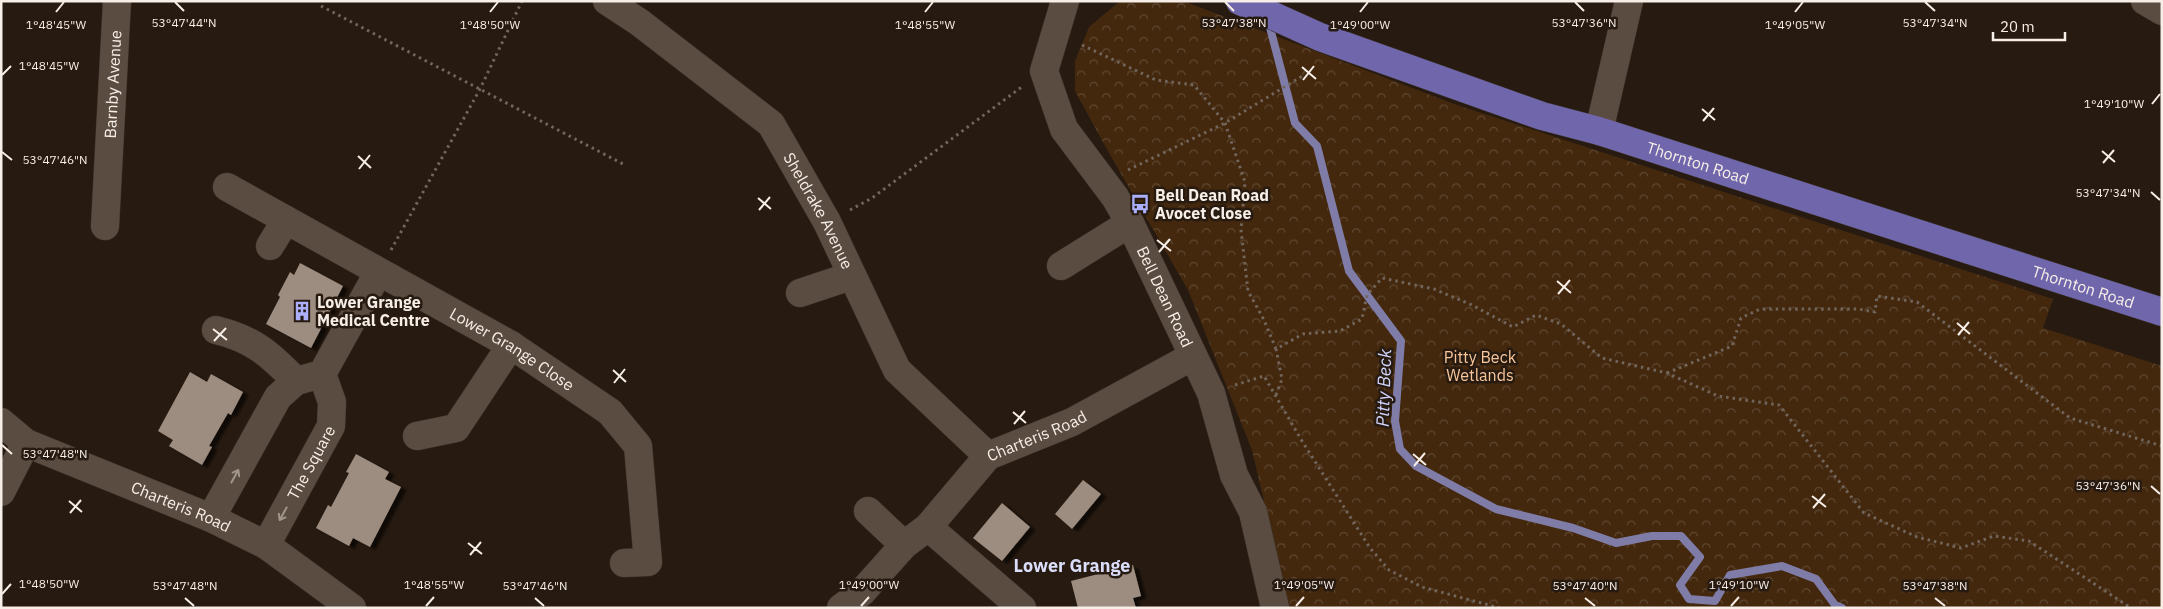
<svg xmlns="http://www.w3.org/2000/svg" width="2163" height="609" font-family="'IBM Plex Sans',sans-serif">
  <defs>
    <pattern id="forest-crowns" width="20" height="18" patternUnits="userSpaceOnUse" patternTransform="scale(1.25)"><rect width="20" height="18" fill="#43280e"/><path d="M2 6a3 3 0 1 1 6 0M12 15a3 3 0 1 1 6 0" fill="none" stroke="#5f4831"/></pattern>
    <filter id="shadow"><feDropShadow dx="5.5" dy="3" stdDeviation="1" flood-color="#0009"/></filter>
  </defs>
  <rect width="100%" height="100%" fill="#271a10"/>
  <path fill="url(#forest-crowns)" d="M1120,1H1183L1457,105L2053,299L2043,328L2162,366V608H1289L1252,450L1188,290L1109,153L1075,91V61L1089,27Z"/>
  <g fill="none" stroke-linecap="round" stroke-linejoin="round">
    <path stroke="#7f7ca7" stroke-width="8" d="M1268,20L1295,123L1317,146L1349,271L1401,341L1395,421L1400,449L1416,466L1496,509L1573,528L1616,543L1652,536H1681L1700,557L1680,585L1689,599L1715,601L1730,575L1782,566L1816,579L1835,605L1842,608"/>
  </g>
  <g fill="#9d8d80" filter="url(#shadow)">
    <path d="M300,263L343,286L311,348L266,324L280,297L278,295L290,272L294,275Z"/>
    <path d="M190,372L207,382L211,374L243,392L231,415L228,413L209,446L212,447L202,465L169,446L173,440L158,431Z"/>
    <path d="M356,454L389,472L385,479L401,487L370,547L353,538L349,546L316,528L328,505L331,507L349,473L346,472Z"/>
    <path d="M1083,480L1101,494L1072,529L1055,514Z"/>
    <path d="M1002,503L1030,527L1002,561L973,538Z"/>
    <path d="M1133,565L1141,596L1133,598L1136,608H1078L1071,581Z"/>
  </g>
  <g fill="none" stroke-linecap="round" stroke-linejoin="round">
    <defs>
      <g id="minor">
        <path id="s1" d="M607,1L639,22L771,124L827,222L897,370L988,456"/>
        <path id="s2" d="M1065,1L1044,71L1064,129L1115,197L1130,223L1211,393L1234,475L1253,512L1275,608"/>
        <path d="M2145,1L2162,11"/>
        <path d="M1599,131L1629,1"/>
        <path id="s3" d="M227,187L511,345L610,412L638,446L648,562L624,563"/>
        <path id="s4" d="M105,226L117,1"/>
        <path d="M270,246L286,220"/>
        <path d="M1061,266L1130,223"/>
        <path d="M800,293L851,276"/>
        <path d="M216,330C253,339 270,354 296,381"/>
        <path id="s5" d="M1,422L26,443L211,518L266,545L352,608"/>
        <path d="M417,436L456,428L511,345"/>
        <path d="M1,492L26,443"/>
        <path d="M868,511L904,545"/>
        <path d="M211,518L278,397L296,381L322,374L378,273"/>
        <path d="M928,527L1022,608"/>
        <path id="s6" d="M266,545L331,426L332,402L322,374"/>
        <path id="s7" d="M841,608L862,592L904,545L928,527L988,456L1072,422L1193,356"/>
      </g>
      <g id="major">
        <path id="s8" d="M1240,1L1320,37L1542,116L1599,131L2162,312"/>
      </g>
    </defs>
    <use href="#minor" stroke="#3d342f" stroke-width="29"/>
    <use href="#major" stroke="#3d342f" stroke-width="29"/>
    <g stroke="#71655c" stroke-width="3" stroke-dasharray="2.5 4" stroke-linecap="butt">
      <path d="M321,6L623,164"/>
      <path d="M1082,45L1156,80L1194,85L1225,123L1245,182L1241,230L1248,291L1264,320L1276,349"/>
      <path d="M1128,170L1225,123L1304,75"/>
      <path d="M850,210L872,198L1023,86"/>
      <path d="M391,250L480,89L522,1"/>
      <path d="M1667,373L1732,346L1741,318L1760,309H1858L1875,312L1877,296L1917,302L2070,418L2162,446"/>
      <path d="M1235,385L1264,376L1302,441L1370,548L1389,570L1422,587L1500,608"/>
      <path d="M1276,395L1282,379L1276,349L1303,334L1340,331L1362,319L1367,295L1382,278L1434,289L1472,305L1513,327L1536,315L1561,324L1602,358L1667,373L1718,396L1779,405L1864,513L1917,537L1961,548L1994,536L2029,541L2131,608"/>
    </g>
    <use href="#minor" stroke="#5a4c40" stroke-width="28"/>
    <use href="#major" stroke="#6f66ab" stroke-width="28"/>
  </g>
  <defs><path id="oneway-shaft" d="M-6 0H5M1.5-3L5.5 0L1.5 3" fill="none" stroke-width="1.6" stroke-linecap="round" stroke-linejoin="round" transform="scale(1.25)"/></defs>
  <g stroke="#a1958b">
    <use href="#oneway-shaft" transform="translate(235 476) rotate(-61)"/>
    <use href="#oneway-shaft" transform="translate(283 514) rotate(119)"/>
  </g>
  <path fill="none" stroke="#f7eee7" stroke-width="2" d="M175,2L184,11M1225,2L1234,11M1575,2L1584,11M1925,2L1935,11M56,12L64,2M490,12L498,2M925,12L933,2M1360,12L1368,2M1795,12L1803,2M1302,67L1316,79M2,75L11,66M1303,80L1314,66M2152,104L2160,94M1702,109L1715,120M1703,121L1714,108M2102,151L2115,162M2,152L12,160M358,156L371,168M2103,163L2114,150M359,169L370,155M2151,192L2160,200M758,198L771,209M759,210L770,197M1157,240L1171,251M1159,252L1170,239M1557,281L1571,293M1558,294L1570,280M1957,323L1970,334M213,329L227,340M1958,335L1969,322M214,341L226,328M613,370L626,382M614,383L625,369M1013,412L1026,423M1014,424L1025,411M2,445L12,454M1413,454L1426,465M1414,466L1425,453M2151,486L2160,494M1812,496L1826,507M69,501L82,512M1813,508L1825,494M70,513L81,500M468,543L482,554M470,555L481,542M2,594L11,584M185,598L194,606M535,598L544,606M1585,598L1595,606M1935,598L1945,606M426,606L434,597M861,606L869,597M1296,606L1304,597M1731,606L1739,597"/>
  <defs>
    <symbol id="bus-bare" viewBox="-9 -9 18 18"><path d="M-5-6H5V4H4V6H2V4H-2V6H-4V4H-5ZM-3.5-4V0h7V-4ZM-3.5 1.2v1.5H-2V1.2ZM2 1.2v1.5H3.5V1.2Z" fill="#acaffb" stroke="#271a10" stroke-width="2.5" paint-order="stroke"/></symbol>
    <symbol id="building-bare" viewBox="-9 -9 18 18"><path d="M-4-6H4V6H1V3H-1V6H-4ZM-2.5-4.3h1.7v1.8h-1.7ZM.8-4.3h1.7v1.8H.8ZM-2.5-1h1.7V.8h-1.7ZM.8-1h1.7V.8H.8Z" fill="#acaffb" stroke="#271a10" stroke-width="2.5" paint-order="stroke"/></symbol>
  </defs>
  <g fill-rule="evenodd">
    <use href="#bus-bare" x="1126" y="190" width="28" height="28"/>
    <use href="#building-bare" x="288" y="297" width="28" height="28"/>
  </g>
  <g text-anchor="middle" stroke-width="5" stroke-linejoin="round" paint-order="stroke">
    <g font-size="16" fill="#f7eee7" stroke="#271a10">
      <text dy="6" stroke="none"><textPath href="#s4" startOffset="142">Barnby Avenue</textPath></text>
      <text dy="6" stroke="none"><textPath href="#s8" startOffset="486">Thornton Road</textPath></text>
      <text dy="6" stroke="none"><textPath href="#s1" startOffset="304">Sheldrake Avenue</textPath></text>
      <text dy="6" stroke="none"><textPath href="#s8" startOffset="891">Thornton Road</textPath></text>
      <text dy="6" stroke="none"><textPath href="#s2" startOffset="331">Bell Dean Road</textPath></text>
      <text dy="6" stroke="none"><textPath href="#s3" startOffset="328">Lower Grange Close</textPath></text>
      <text dy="6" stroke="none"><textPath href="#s7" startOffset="265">Charteris Road</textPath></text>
      <text dy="6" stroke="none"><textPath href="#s6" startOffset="94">The Square</textPath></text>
      <text dy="6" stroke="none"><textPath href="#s5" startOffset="200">Charteris Road</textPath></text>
    </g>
    <g font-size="16" font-weight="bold" fill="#f7eee7" stroke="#271a10" text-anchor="start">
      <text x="1155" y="201">Bell Dean Road<tspan x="1155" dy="18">Avocet Close</tspan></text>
      <text x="317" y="308">Lower Grange<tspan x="317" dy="18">Medical Centre</tspan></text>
    </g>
    <g font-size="16" fill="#f8c69b" stroke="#271a10">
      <text x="1480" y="363">Pitty Beck<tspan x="1480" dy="18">Wetlands</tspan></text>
    </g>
    <g font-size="18" font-style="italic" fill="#d1d4fb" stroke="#271a10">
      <text transform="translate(1384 388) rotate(-88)" y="6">Pitty Beck</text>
    </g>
    <g font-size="18" font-weight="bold" fill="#dbdefb" stroke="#271a10">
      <text x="1072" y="572">Lower Grange</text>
    </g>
  </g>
  <g font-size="12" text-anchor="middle" fill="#f7eee7" stroke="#271a10" stroke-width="5" stroke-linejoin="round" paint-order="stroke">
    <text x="184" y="27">53°47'44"N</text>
    <text x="1234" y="27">53°47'38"N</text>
    <text x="1584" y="27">53°47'36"N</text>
    <text x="1935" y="27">53°47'34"N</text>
    <text x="56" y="29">1°48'45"W</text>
    <text x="490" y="29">1°48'50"W</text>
    <text x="925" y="29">1°48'55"W</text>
    <text x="1360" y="29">1°49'00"W</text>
    <text x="1795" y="29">1°49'05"W</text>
    <text x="49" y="70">1°48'45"W</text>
    <text x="2114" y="108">1°49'10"W</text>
    <text x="55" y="164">53°47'46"N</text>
    <text x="2108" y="197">53°47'34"N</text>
    <text x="55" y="458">53°47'48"N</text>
    <text x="2108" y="490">53°47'36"N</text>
    <text x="49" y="588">1°48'50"W</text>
    <text x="434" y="589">1°48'55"W</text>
    <text x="869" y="589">1°49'00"W</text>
    <text x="1304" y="589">1°49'05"W</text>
    <text x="1739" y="589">1°49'10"W</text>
    <text x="185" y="590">53°47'48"N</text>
    <text x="535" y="590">53°47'46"N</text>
    <text x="1585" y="590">53°47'40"N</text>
    <text x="1935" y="590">53°47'38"N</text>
  </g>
  <rect width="2163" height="609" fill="none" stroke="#f7eee7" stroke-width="5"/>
  <path d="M1993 32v8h72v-8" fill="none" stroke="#f7eee7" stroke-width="2.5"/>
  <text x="2000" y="32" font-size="15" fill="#f7eee7" stroke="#271a10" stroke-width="4" paint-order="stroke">20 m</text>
</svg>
